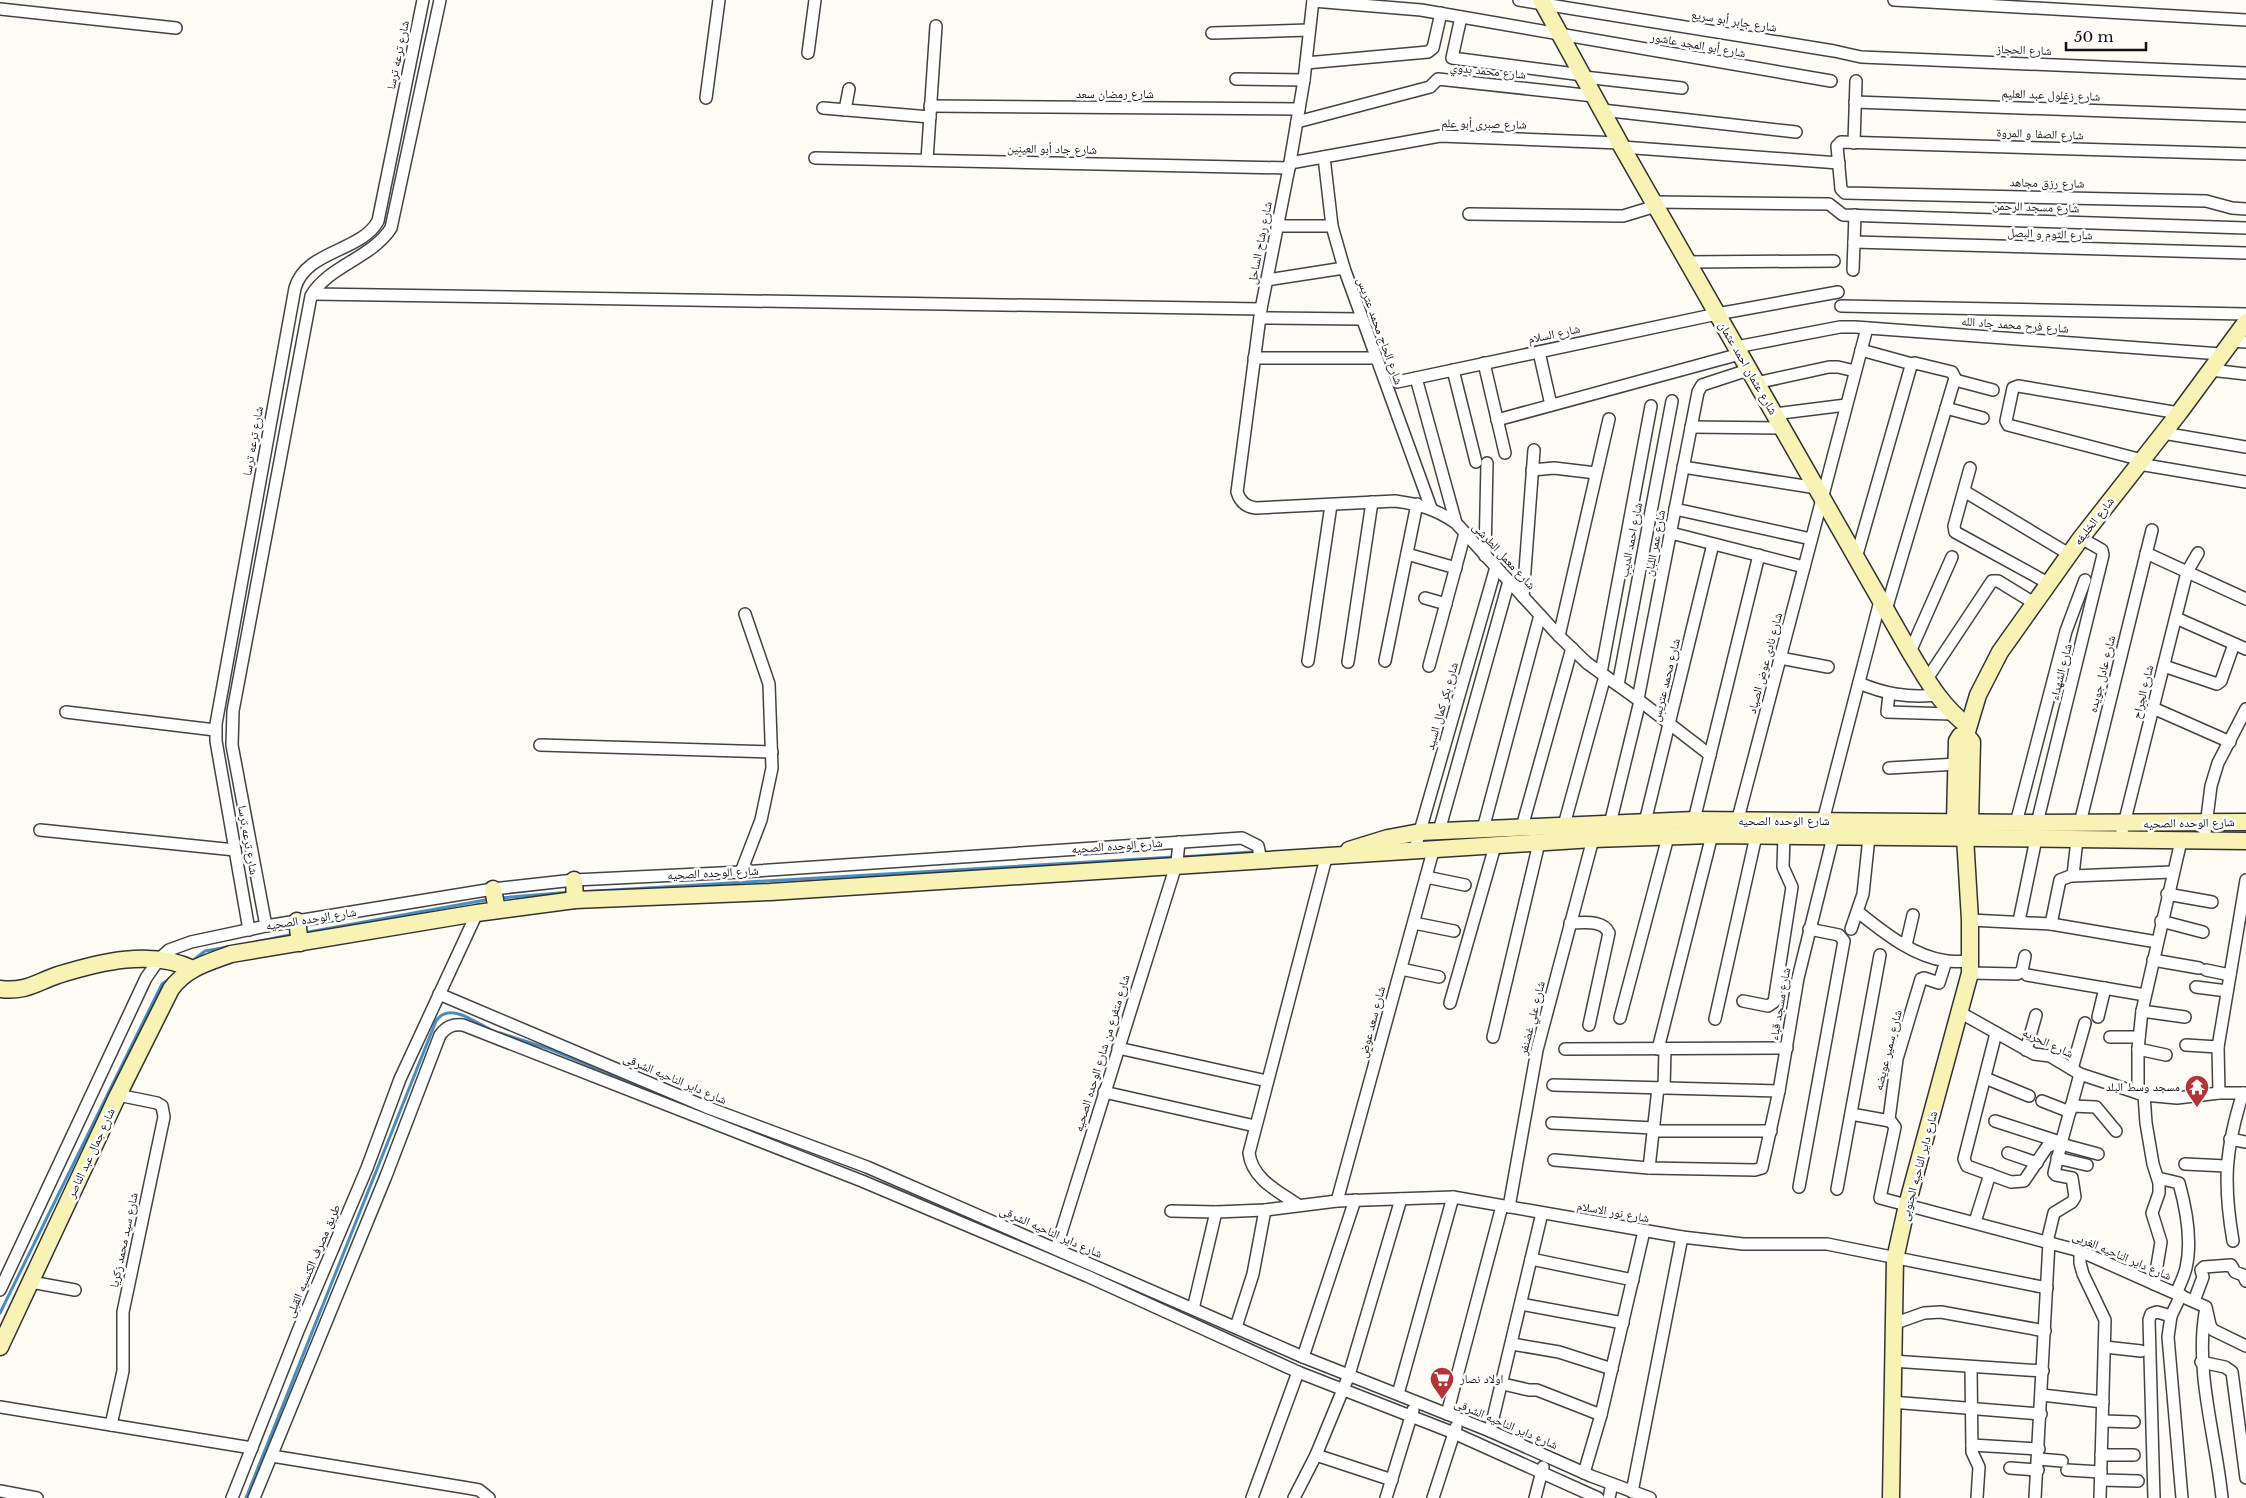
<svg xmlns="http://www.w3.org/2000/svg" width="2246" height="1498" font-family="'Libre Baskerville','Noto Naskh Arabic',serif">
  <rect width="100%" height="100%" fill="#fefcf4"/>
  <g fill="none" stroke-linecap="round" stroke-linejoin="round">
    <g stroke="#4a8dc2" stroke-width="3">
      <path d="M1181,857L1252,852"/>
      <path d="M579,892L1174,857"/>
      <path d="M500,898L571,892"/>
      <path d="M303,933L491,899"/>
      <path d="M256,942L294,934"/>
      <path d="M191,962L205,951L228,947"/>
      <path d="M500,1033L550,1049L729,1123"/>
      <path d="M881,1183L1018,1241"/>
      <path d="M0,1313L162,984L172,977"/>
      <path d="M246,1498L436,1021C449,1001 476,1023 491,1030"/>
    </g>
    <defs>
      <g id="street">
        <path d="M1313,0L1304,80L1289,168L1261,309L1237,492C1240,502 1246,507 1256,508L1395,501C1418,504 1436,509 1456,523L1559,636L1587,663L1640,701L1710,755"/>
        <path d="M1519,0L1834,51L1861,57L2246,73"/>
        <path d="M1894,0L2246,20"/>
        <path d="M1313,1L1421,10L1831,81"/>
        <path d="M0,9L176,28"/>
        <path d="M1461,17L1452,58L1583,75"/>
        <path d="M1212,33L1309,30"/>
        <path d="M808,53L815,0"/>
        <path d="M1306,63L1428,52L1433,48L1441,13"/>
        <path d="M1584,77L1682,88"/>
        <path d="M1236,79L1304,80"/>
        <path d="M706,98L719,0"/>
        <path d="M1855,102L2246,116"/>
        <path d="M930,106L1299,109"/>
        <path d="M823,108L930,117"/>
        <path d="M845,110L849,89"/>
        <path d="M1602,110L1796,132"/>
        <path d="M1297,122L1430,87L1438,79L1594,96"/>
        <path d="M1854,143L1856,81"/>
        <path d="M1622,147L1839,163"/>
        <path d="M2246,154L1841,142L1837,146L1841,189L1845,193L2206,201L2232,208L2246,209"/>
        <path d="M1324,157L1332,226L1344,268L1431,508"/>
        <path d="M815,158L1289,168"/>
        <path d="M927,160L936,26"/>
        <path d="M1290,163L1440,136L1620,143"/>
        <path d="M1654,202L1829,204L1843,215L2246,228"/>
        <path d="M1469,214L1623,216L1656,206"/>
        <path d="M1277,226H1332"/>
        <path d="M1854,242L2246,253"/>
        <path d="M1687,262L1834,261"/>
        <path d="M1853,270L1855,215"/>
        <path d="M1267,280L1344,268"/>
        <path d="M313,294L1261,309"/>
        <path d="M1841,306L2246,314"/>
        <path d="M1260,318L1360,319"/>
        <path d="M2231,341L2246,342"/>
        <path d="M1736,347L1840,327H1855L2221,354"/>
        <path d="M1861,350L1912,364"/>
        <path d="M1539,352L1551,405"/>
        <path d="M1254,358H1375"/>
        <path d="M1484,363L1505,453"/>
        <path d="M1453,370L1476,462"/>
        <path d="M2210,370L2246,374"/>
        <path d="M1416,378L1456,523"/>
        <path d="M1955,380L1993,390"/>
        <path d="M1397,382L1717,314L1838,292"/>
        <path d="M1756,383L1829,367H1838L1855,371"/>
        <path d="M1946,408L1983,418"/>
        <path d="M1774,414L1846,405"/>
        <path d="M1497,420L1740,354"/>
        <path d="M1691,427L1781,428"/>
        <path d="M2163,433L2246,447"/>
        <path d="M2142,460L2008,425L2006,421L2013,388L2018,386L2179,413"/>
        <path d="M2139,464L2246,482"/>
        <path d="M1683,467L1817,488"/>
        <path d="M1970,468L1954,526L1955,532L2048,583"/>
        <path d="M1532,470L1554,468L1596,473"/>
        <path d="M1964,491L2069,554"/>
        <path d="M1675,509L1811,539"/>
        <path d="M1671,533L1804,567"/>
        <path d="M2146,553L2246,599"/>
        <path d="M1407,554L1456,568"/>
        <path d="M1485,556L1487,463"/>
        <path d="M1856,558L1911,366L1915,363L1952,372L1955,378L1886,610"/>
        <path d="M1523,597L1534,450"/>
        <path d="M1425,598L1446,604"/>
        <path d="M2176,618L2246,649"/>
        <path d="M1559,636L1609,419"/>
        <path d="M1910,652L1952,557"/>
        <path d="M1780,658L1828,667"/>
        <path d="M1308,661L1331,505"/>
        <path d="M1385,661L1417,504"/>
        <path d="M1348,662L1372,502"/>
        <path d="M1429,666L1465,533"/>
        <path d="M2164,666L2217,684L2221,681L2234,644"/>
        <path d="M1601,673L1651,406"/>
        <path d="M1927,679L1992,581H1998L2034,603"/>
        <path d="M1859,683C1885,694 1908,698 1936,695"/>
        <path d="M1618,685L1672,401"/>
        <path d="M1889,694L1887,712L1951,714"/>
        <path d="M1638,699L1698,392L1702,385L1748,370"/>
        <path d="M2153,708L2230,742"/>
        <path d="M66,712L215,730"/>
        <path d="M540,745L772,752"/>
        <path d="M1889,768L1957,764"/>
        <path d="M1694,820L1759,555"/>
        <path d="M1823,821L1880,601"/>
        <path d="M1645,822L1713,544"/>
        <path d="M2016,823L2066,631L2085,580"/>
        <path d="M2037,823L2103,555L2102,550L2081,538"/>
        <path d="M2080,823L2152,530"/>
        <path d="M1610,824L1640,701"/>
        <path d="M1564,825L1605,676"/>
        <path d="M1736,826L1867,328"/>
        <path d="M1522,827L1572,648"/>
        <path d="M1483,829L1540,615"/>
        <path d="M40,830L235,850"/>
        <path d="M1439,831L1509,581"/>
        <path d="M2120,840L2187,572L2198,553"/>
        <path d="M2204,841L2211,786L2218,763L2246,709"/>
        <path d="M1414,852L1496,567"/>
        <path d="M741,872L761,820L772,768L769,684L745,614"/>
        <path d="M2072,876L2172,872"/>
        <path d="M1426,877L1465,885"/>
        <path d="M2167,894L2212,902"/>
        <path d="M1858,912C1883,932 1914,957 1947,961C1955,962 1963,961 1971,961"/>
        <path d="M1970,920L2051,924L2157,942"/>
        <path d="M2019,921L2036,839"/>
        <path d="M2161,921L2203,932"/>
        <path d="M1414,923L1454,931"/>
        <path d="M1570,923C1582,923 1603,919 1609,933L1589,1025"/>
        <path d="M2051,924L2060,880L2073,875L2077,840"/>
        <path d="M266,926L232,745L233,711L311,296C328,266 372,258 391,228L440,0"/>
        <path d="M1851,929L1863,894L1869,837"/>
        <path d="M249,930L216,741V724L295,288C306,250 361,252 378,221L423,0"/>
        <path d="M1906,945L1913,915"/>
        <path d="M2153,960L2199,968"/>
        <path d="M1946,961L1939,983L1924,978L1921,979L1897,1059L1889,1119L1895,1127L1880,1198L2080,1251L2206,1307L2210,1325L2213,1330L2246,1346"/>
        <path d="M1401,969L1439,977"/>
        <path d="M2206,970L2230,975"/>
        <path d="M1970,973L2017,974L2022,971L2025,956"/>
        <path d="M2027,975L2145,995"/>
        <path d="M2196,987L2227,991"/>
        <path d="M439,994L706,1107L867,1167L1303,1357L1490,1431L1591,1476L1650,1498"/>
        <path d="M1743,1001L1768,1006L1774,1002L1792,887L1783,867L1784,836"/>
        <path d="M1450,1003L1495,846"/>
        <path d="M2142,1011L2185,1017"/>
        <path d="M1961,1013L2034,1054L2050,1056L2080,1074L2144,1095L2177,1098L2219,1093H2246"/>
        <path d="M2098,1017L2105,988"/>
        <path d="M1620,1018L1668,837"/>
        <path d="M1715,1019L1756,836"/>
        <path d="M1996,1033L1964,1159L1967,1166L2011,1182L2024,1181L2047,1147L2062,1140L2080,1074"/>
        <path d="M1493,1037L1539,843"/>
        <path d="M2110,1037H2139"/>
        <path d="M2186,1045L2218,1047"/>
        <path d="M1118,1048L1267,1081"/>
        <path d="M1565,1049L1787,1048"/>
        <path d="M1658,1049L1712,835"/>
        <path d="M2138,1049L2166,1055"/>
        <path d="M2026,1050L2036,1015"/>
        <path d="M2072,1069L2085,1023"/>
        <path d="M1985,1078L2029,1096"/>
        <path d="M1553,1085L1779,1091"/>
        <path d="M1664,1088L1665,1049"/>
        <path d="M1104,1092L1255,1126"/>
        <path d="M2138,1093V1049L2142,1011L2181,841"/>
        <path d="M2219,1093L2218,1047L2246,880"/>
        <path d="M2144,1095L2146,1123L2153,1164L2159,1183V1193L2152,1213L2161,1242L2154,1284"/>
        <path d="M2042,1101L2070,1112"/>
        <path d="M2071,1106L2096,1107L2116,1131"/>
        <path d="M1851,1114L1890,1121"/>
        <path d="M1995,1121L2060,1142"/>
        <path d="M1552,1123L1654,1128"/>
        <path d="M1653,1131H1771"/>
        <path d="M2230,1139L2246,1142"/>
        <path d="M2061,1144L2098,1154"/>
        <path d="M2008,1153L2037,1163"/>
        <path d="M2057,1158L2087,1165"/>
        <path d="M1554,1160L1649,1168L1755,1170L1762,1168L1779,1091L1798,978L1833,837"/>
        <path d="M2185,1164L2226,1166"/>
        <path d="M1649,1168L1658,1088"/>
        <path d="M2158,1178L2179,1183C2186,1208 2192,1242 2186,1268C2184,1276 2180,1285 2176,1293"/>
        <path d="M1799,1187L1844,941L1839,935L1809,929"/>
        <path d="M1837,1189L1880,955"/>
        <path d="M1337,1201L1433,851"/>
        <path d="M1298,1205C1278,1191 1252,1179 1249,1153L1326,858"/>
        <path d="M1509,1207L1537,1050L1593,839"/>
        <path d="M1171,1211L1216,1212L1265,1210L1337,1201L1453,1197L1682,1237L1743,1244H1827L2047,1288"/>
        <path d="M1975,1222L1990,1174"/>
        <path d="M2233,1241C2223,1183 2225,1149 2243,1093"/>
        <path d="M2047,1242L2054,1213L2072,1202L2075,1197L2072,1178L2056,1175L2054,1173L2062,1140"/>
        <path d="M1056,1249L1177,862L1179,842"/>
        <path d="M2080,1251V1263L2083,1274L2105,1320L2100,1498"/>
        <path d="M1531,1259L1633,1280"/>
        <path d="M31,1282L75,1290"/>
        <path d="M0,1290L146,978L160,958L169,950L191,942L266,926L493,889L574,880L741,872L1242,838L1258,846L1261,860"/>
        <path d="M2181,1295L2171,1316L2168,1337L2182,1498"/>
        <path d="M2194,1301L2203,1277L2201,1270L2204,1267L2231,1265L2235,1272L2243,1275L2246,1281"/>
        <path d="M1521,1304L1623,1323"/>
        <path d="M1193,1309L1216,1212"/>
        <path d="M2205,1313C2195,1374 2216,1437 2222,1498"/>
        <path d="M1893,1324L1924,1313L1941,1312L2045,1331"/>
        <path d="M1236,1327L1253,1274L1265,1210"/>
        <path d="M1512,1344L1559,1352L1612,1369"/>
        <path d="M2105,1347L2141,1351"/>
        <path d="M1303,1357L1355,1200"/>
        <path d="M1892,1361L2043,1371"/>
        <path d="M2201,1362L2225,1367L2232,1372L2246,1478"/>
        <path d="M1971,1367L1972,1452L1979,1467L1977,1498"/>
        <path d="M1503,1384L1529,1390H1537L1601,1415"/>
        <path d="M1398,1394L1453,1197"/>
        <path d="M2042,1395L2103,1402"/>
        <path d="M1891,1402L2041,1414"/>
        <path d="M0,1407L252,1448"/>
        <path d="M1447,1414L1502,1206"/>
        <path d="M2103,1421L2134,1422"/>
        <path d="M111,1425L123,1371V1312L164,1117L162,1106L157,1103L118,1095"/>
        <path d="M1490,1431L1542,1213"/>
        <path d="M1972,1445L2039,1449"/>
        <path d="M1316,1455L1392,1480"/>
        <path d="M2101,1455H2134"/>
        <path d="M272,1456L468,1488L479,1490L489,1498"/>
        <path d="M2038,1459L2062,1461"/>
        <path d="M2010,1468L2038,1470"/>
        <path d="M2067,1470L2101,1472"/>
        <path d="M1584,1473L1601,1415L1644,1231"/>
        <path d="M2101,1480L2138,1481"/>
        <path d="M0,1491L37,1498"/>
        <path d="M1632,1492L1682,1237"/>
        <path d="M232,1498L298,1331L367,1168L400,1079L477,913"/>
        <path d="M254,1498L386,1176L440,1035C446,1027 452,1024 463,1025L862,1181L1087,1276L1298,1372L1454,1433L1598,1498"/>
        <path d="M1252,1498L1298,1372"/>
        <path d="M1294,1498L1316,1455L1349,1375L1401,1199"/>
        <path d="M1386,1498L1413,1410"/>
        <path d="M1433,1498L1456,1427"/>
        <path d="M1535,1498L1543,1467"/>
        <path d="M1609,1498L1612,1484"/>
        <path d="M2035,1498L2049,1242"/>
        <path d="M2154,1498L2149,1320L2151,1314L2157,1312L2171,1316"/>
      </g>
      <g id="secondary">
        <path d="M1541,0L1622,147L1910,652C1927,680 1941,706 1968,726"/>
        <path d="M1966,735L1978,695L2000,652L2081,538L2179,413L2246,322"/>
        <path d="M1966,735L1972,742L1970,822"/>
        <path d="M1955,821L1957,741L1960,736L1966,735"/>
        <path d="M1349,850L1388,838L1420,832L1694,820L2032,823L2246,822"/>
        <path d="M574,880L575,900"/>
        <path d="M493,889L497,910"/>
        <path d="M297,921L300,943"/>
        <path d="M0,989C26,992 35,983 58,975C100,962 151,949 193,969"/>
        <path d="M0,1347L118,1095L171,989C186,968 207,963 231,954L477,913L575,900L770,892L1593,839L1712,835L2246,841"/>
        <path d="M1891,1498L1895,1259L1907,1205L1970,973V920L1965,837"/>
      </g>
    </defs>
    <use href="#street" stroke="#434343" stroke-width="14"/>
    <use href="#secondary" stroke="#323232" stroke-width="19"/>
    <use href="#street" stroke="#fff" stroke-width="11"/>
    <use href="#secondary" stroke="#f8f3b5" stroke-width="16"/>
  </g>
  <defs>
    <symbol id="temple-pin" viewBox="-11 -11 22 30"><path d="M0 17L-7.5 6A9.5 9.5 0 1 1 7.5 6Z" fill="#b53334" stroke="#fff"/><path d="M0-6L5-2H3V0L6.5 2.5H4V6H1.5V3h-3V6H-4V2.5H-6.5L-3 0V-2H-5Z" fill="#fff"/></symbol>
    <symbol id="supermarket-pin" viewBox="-11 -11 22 30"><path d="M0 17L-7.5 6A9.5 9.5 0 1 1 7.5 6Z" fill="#b53334" stroke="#fff"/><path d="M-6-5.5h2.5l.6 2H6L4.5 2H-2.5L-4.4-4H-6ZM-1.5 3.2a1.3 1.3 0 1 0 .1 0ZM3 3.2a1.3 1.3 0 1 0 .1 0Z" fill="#fff"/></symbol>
  </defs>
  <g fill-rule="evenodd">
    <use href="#temple-pin" x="2183" y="1073" width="28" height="38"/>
    <use href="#supermarket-pin" x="1428" y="1365" width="28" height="38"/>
  </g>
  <g text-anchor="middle" stroke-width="5" stroke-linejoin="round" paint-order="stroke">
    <g font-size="12" fill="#101010" stroke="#fff">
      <text transform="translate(1734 21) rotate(9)" y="4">شارع جابر أبو سريع</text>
      <text transform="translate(1698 45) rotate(10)" y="4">شارع أبو المجد عاشور</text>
      <text transform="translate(2024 50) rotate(2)" y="4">شارع الحجاز</text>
      <text transform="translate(398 55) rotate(-78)" y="4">شارع ترعه ترسا</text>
      <text transform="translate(1488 71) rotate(6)" y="4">شارع محمد بدوي</text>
      <text x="1115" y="98">شارع رمضان سعد</text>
      <text transform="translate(2051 95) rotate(2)" y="4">شارع زغلول عبد العليم</text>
      <text transform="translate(1484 124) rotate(1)" y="4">شارع صبرى أبو علم</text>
      <text transform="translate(2040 134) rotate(2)" y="4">شارع الصفا و المروة</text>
      <text transform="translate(1052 149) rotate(1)" y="4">شارع جاد أبو العينين</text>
      <text transform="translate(2047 183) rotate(1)" y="4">شارع رزق مجاهد</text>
      <text transform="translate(2036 207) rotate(2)" y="4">شارع مسجد الرحمن</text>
      <text transform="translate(2050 234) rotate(2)" y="4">شارع الثوم و البصل</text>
      <text transform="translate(1260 243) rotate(-79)" y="4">شارع رشاح الساحل</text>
      <text transform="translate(2015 325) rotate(4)" y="4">شارع فرح محمد جاد الله</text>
      <text transform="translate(1380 331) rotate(70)" y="4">شارع الحاج محمد عتريس</text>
      <text transform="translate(1554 334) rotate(-12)" y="4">شارع السلام</text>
      <text transform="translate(1748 368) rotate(60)" y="4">شارع عثمان احمد عثمان</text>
      <text transform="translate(253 441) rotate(-80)" y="4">شارع ترعه ترسا</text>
      <text transform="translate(2094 521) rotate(-52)" y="4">شارع الخليفه</text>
      <text transform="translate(1631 540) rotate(-79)" y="4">شارع احمد الديب</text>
      <text transform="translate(1655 543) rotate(-79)" y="4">شارع عمر اللبان</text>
      <text transform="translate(1504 556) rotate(47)" y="4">شارع معمل الطرشى</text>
      <text transform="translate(1765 663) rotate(-75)" y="4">شارع نادى عوض الصياد</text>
      <text transform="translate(2061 672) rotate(-76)" y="4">شارع الشهداء</text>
      <text transform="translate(2102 674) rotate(-76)" y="4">شارع عادل جويده</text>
      <text transform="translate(1666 680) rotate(-76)" y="4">شارع محمد عتريس</text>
      <text transform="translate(2143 692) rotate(-76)" y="4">شارع الجراح</text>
      <text transform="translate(1442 706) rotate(-74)" y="4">شارع بكر كمال السيد</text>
      <text x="1784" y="825">شارع الوحده الصحيه</text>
      <text transform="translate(2189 823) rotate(-1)" y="4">شارع الوحده الصحيه</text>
      <text transform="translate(248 840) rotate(80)" y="4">شارع ترعه ترسا</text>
      <text transform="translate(1117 846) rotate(-4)" y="4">شارع الوحده الصحيه</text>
      <text transform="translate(713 873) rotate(-3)" y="4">شارع الوحده الصحيه</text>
      <text transform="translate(311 919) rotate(-9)" y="4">شارع الوحده الصحيه</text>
      <text transform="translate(1780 1004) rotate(-80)" y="4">شارع مسجد قباء</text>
      <text transform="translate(1532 1018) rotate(-76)" y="4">شارع علي غضنفر</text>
      <text transform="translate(1372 1022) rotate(-75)" y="4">شارع سعد عوض</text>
      <text transform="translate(2048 1043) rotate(25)" y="4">شارع الحريه</text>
      <text transform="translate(1888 1050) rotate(-76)" y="4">شارع سمير عويضه</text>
      <text transform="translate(1102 1053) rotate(-73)" y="4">شارع متفرع من شارع الوحده الصحيه</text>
      <text transform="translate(675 1079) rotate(23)" y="4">شارع داير الناحيه الشرقى</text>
      <text transform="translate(91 1153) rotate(-65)" y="4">شارع جمال عبد الناصر</text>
      <text transform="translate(1919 1166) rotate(-75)" y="4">شارع داير الناحيه الجنوبى</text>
      <text transform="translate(1613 1212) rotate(10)" y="4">شارع نور الاسلام</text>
      <text transform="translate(1051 1232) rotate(24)" y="4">شارع داير الناحيه الشرقى</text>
      <text transform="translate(124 1240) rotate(-78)" y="4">شارع سيد محمد زكريا</text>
      <text transform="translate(2122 1256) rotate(23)" y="4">شارع داير الناحيه الغربى</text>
      <text transform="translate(313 1261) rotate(-67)" y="4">طريق مصرف الكنسيه القبلى</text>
      <text transform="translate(1506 1424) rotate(23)" y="4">شارع داير الناحيه الشرقى</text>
    </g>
    <g font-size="12" fill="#101010" stroke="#fff" text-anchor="end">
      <text x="2180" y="1091">مسجد وسط البلد</text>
      <text x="1460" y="1383" text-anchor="start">اولاد نصار</text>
    </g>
  </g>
  <path d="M2066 42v8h80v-8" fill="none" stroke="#101010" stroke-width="2.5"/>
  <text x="2074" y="42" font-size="15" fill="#101010" stroke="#ffffff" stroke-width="4" paint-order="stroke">50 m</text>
</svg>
